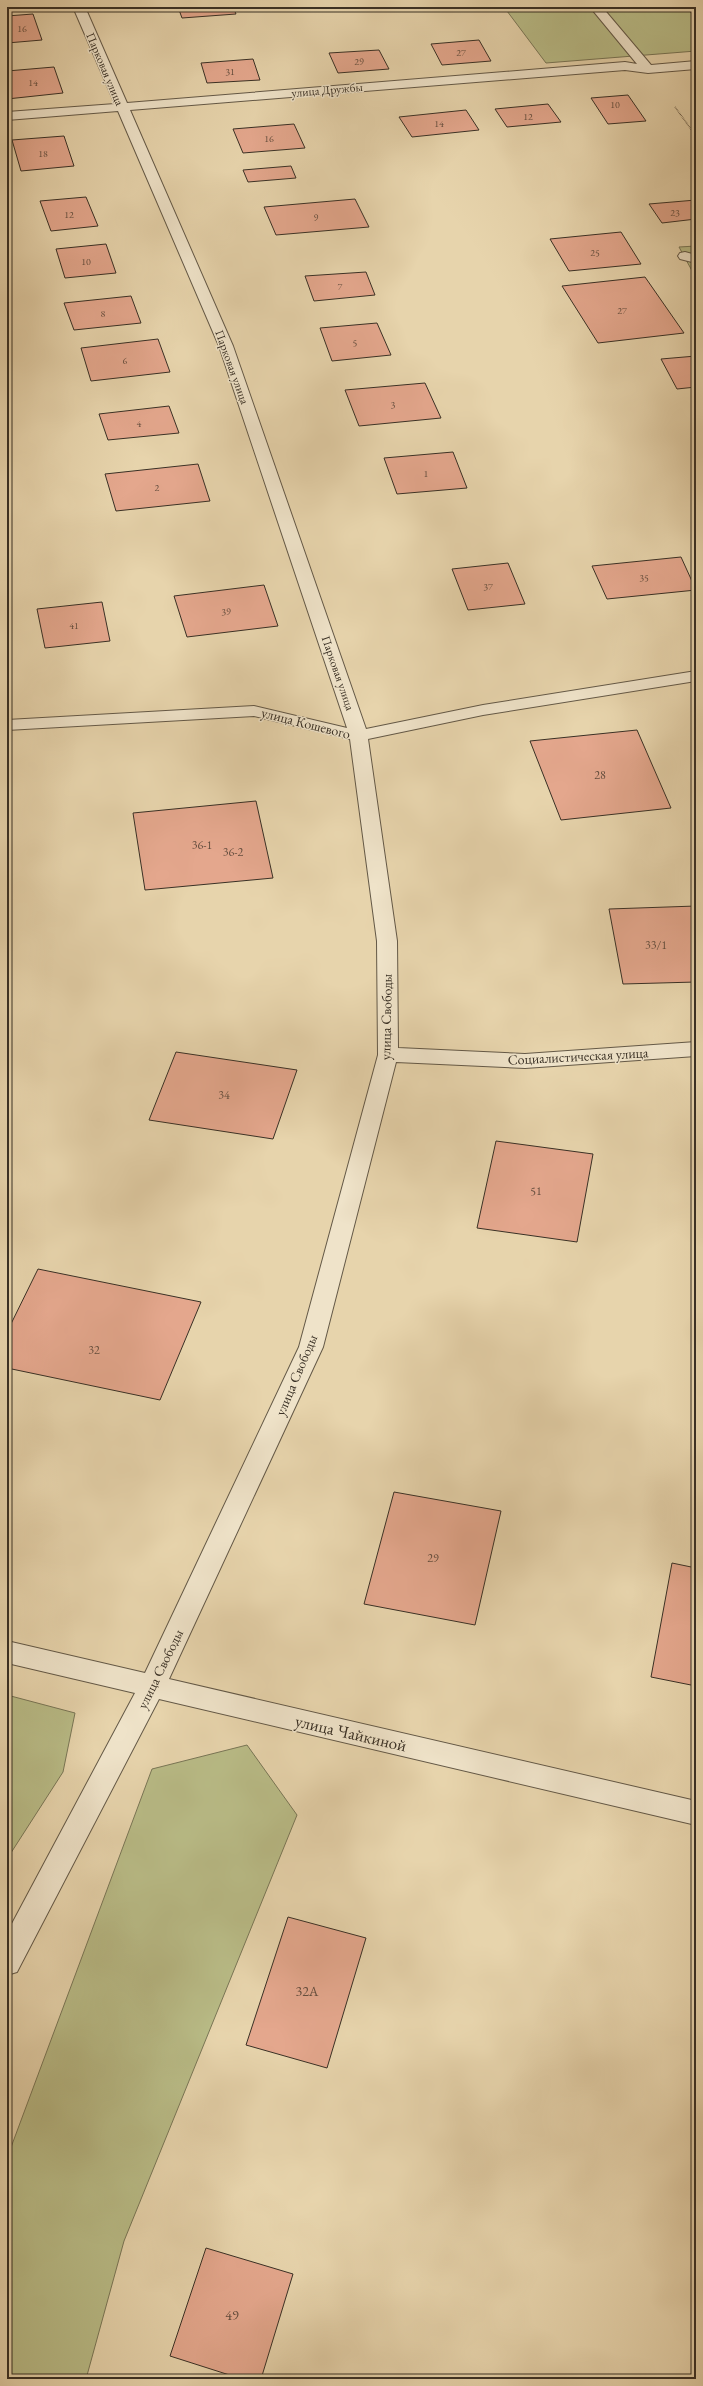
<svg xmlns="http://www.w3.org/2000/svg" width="703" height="2386" font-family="'EB Garamond',serif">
  <rect width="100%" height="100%" fill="#e7d4ac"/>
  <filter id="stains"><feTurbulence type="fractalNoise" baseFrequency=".005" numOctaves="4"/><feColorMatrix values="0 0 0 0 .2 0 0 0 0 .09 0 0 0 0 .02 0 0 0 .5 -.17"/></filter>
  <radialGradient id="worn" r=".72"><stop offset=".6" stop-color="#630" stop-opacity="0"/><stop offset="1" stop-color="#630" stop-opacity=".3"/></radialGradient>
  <g fill="#b9bc87" stroke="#797656">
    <path d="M504,7H686L696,19V51L546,63Z"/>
    <path d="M696,246V278L679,247Z"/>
    <path d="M7,1695L75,1713L63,1772L7,1859Z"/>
    <path d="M247,1745L297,1815L124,2241L86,2379H7V2158L152,1769Z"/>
  </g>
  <g fill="#e4a78d" stroke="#393025">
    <path d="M178,7H233L236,14L182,18Z"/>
    <path d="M33,14L42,40L7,43V16Z"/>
    <path d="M479,40L491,61L442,65L431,44Z"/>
    <path d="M379,50L389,69L338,73L329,53Z"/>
    <path d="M253,59L260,80L207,83L201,63Z"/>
    <path d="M54,67L63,93L7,99V71Z"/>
    <path d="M628,95L646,121L608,124L591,98Z"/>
    <path d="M548,104L561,122L507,127L495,109Z"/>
    <path d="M466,110L479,130L412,137L399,117Z"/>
    <path d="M294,124L305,148L243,153L233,129Z"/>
    <path d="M64,136L74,166L21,171L12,140Z"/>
    <path d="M291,166L296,178L248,182L243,170Z"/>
    <path d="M86,197L98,226L51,231L40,201Z"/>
    <path d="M355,199L369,227L276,235L264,207Z"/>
    <path d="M696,200V219L662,223L649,204Z"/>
    <path d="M621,232L641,264L569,271L550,239Z"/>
    <path d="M106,244L116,273L65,278L56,249Z"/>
    <path d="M366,272L375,295L314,301L305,276Z"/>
    <path d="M645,277L684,333L598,343L562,286Z"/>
    <path d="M131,296L141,323L74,330L64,303Z"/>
    <path d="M377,323L391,355L332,361L320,328Z"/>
    <path d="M158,339L170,372L91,381L81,348Z"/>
    <path d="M696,356V387L677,389L661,359Z"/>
    <path d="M425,383L441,418L359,426L345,390Z"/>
    <path d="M169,406L179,433L108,440L99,414Z"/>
    <path d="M453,452L467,488L397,494L384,458Z"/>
    <path d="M198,464L210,501L116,511L105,474Z"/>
    <path d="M681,557L696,590L607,599L592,566Z"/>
    <path d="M508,563L525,604L468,610L452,569Z"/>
    <path d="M264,585L278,626L187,637L174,596Z"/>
    <path d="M102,602L110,641L45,648L37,609Z"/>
    <path d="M637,730L671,808L561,820L530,741Z"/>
    <path d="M256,801L273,878L145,890L133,813Z"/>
    <path d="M696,906V982L623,984L609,909Z"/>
    <path d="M176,1052L297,1070L273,1139L149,1120Z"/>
    <path d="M496,1141L593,1154L577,1242L477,1228Z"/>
    <path d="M38,1269L201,1302L160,1400L7,1368V1332Z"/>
    <path d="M394,1492L501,1511L475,1625L364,1604Z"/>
    <path d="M672,1563L696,1568V1686L651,1677Z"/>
    <path d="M288,1917L366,1938L327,2068L246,2045Z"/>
    <path d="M206,2248L293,2274L261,2379H242L170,2356Z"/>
  </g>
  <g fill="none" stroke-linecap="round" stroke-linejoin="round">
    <defs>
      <g id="minor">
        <path d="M73,7H85L127,103L625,62L637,64L590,7H602L651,65L696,61V69L648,73L625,70L130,110L233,346L366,729L483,705L696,671V681L483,715L368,739L397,941L398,1048L525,1054L696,1042V1056L525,1068L396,1062L323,1347L169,1679L696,1801V1825L159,1699L17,1972L7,1975V1933L135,1693L7,1663V1641L145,1673L299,1347L378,1055L377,941L350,739L254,716L7,730V720L254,706L347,728L219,346L118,111L7,120V112L115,104Z"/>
        <path d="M685,252L696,255V263L680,259L678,256L680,253Z"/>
      </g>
    </defs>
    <use href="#minor" stroke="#645947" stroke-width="2"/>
    <path stroke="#393025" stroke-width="1.5" stroke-dasharray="0.5 1" stroke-linecap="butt" d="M675,107L696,136"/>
    <use href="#minor" fill="#efe3c9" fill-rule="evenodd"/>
  </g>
  <g text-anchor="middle" stroke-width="3" stroke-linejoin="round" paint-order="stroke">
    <g font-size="10" fill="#644e3f">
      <text x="22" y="32">16</text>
      <text x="461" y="56">27</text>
      <text x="359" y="65">29</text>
      <text x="230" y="75">31</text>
      <text x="33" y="86">14</text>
      <text x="615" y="108">10</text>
      <text x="528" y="120">12</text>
      <text x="439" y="127">14</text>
      <text x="269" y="142">16</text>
      <text x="43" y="157">18</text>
      <text x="675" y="216">23</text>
      <text x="69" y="218">12</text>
      <text x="316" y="221">9</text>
      <text x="595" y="256">25</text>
      <text x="86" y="265">10</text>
      <text x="340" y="290">7</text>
      <text x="622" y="314">27</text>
      <text x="103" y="317">8</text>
      <text x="355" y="346">5</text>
      <text x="125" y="364">6</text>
      <text x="393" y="408">3</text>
      <text x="139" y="427">4</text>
      <text x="426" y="477">1</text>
      <text x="157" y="491">2</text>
      <text x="644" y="581">35</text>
      <text x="488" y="590">37</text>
      <text x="226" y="615">39</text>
      <text x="74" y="629">41</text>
    </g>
    <g font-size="12" fill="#393025" stroke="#efe3c9">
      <text transform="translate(105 69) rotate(67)" y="4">Парковая улица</text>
      <text transform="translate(327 90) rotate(-5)" y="4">улица Дружбы</text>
      <text transform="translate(232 367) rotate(70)" y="4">Парковая улица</text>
      <text transform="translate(338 673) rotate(71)" y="4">Парковая улица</text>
    </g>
    <g font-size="12" fill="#644e3f">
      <text x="600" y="779">28</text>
      <text x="202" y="849">36-1</text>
      <text x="233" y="856">36-2</text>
      <text x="656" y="949">33/1</text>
      <text x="224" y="1099">34</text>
      <text x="536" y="1195">51</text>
      <text x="94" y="1354">32</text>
      <text x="433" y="1562">29</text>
    </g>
    <g font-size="14" fill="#393025" stroke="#efe3c9">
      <text transform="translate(306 723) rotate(14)" y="5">улица Кошевого</text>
      <text transform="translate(386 1017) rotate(-89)" y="5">улица Свободы</text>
      <text transform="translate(578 1056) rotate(-3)" y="5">Социалистическая улица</text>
      <text transform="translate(296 1375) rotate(-67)" y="5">улица Свободы</text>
      <text transform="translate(160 1669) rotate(-64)" y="5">улица Свободы</text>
    </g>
    <g font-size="14" fill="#644e3f">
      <text x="307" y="1996">32А</text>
      <text x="232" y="2320">49</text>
    </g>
    <g font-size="17" fill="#393025" stroke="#efe3c9">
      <text transform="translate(351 1733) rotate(13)" y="6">улица Чайкиной</text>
    </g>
  </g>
  <rect width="703" height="2386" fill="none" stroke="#e7d4ac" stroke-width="24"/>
  <rect x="8" y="8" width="687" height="2370" fill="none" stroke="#393025" stroke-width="2"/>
  <rect x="12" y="12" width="679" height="2362" fill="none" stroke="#393025"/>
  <rect width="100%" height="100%" filter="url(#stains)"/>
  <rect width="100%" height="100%" fill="url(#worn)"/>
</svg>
